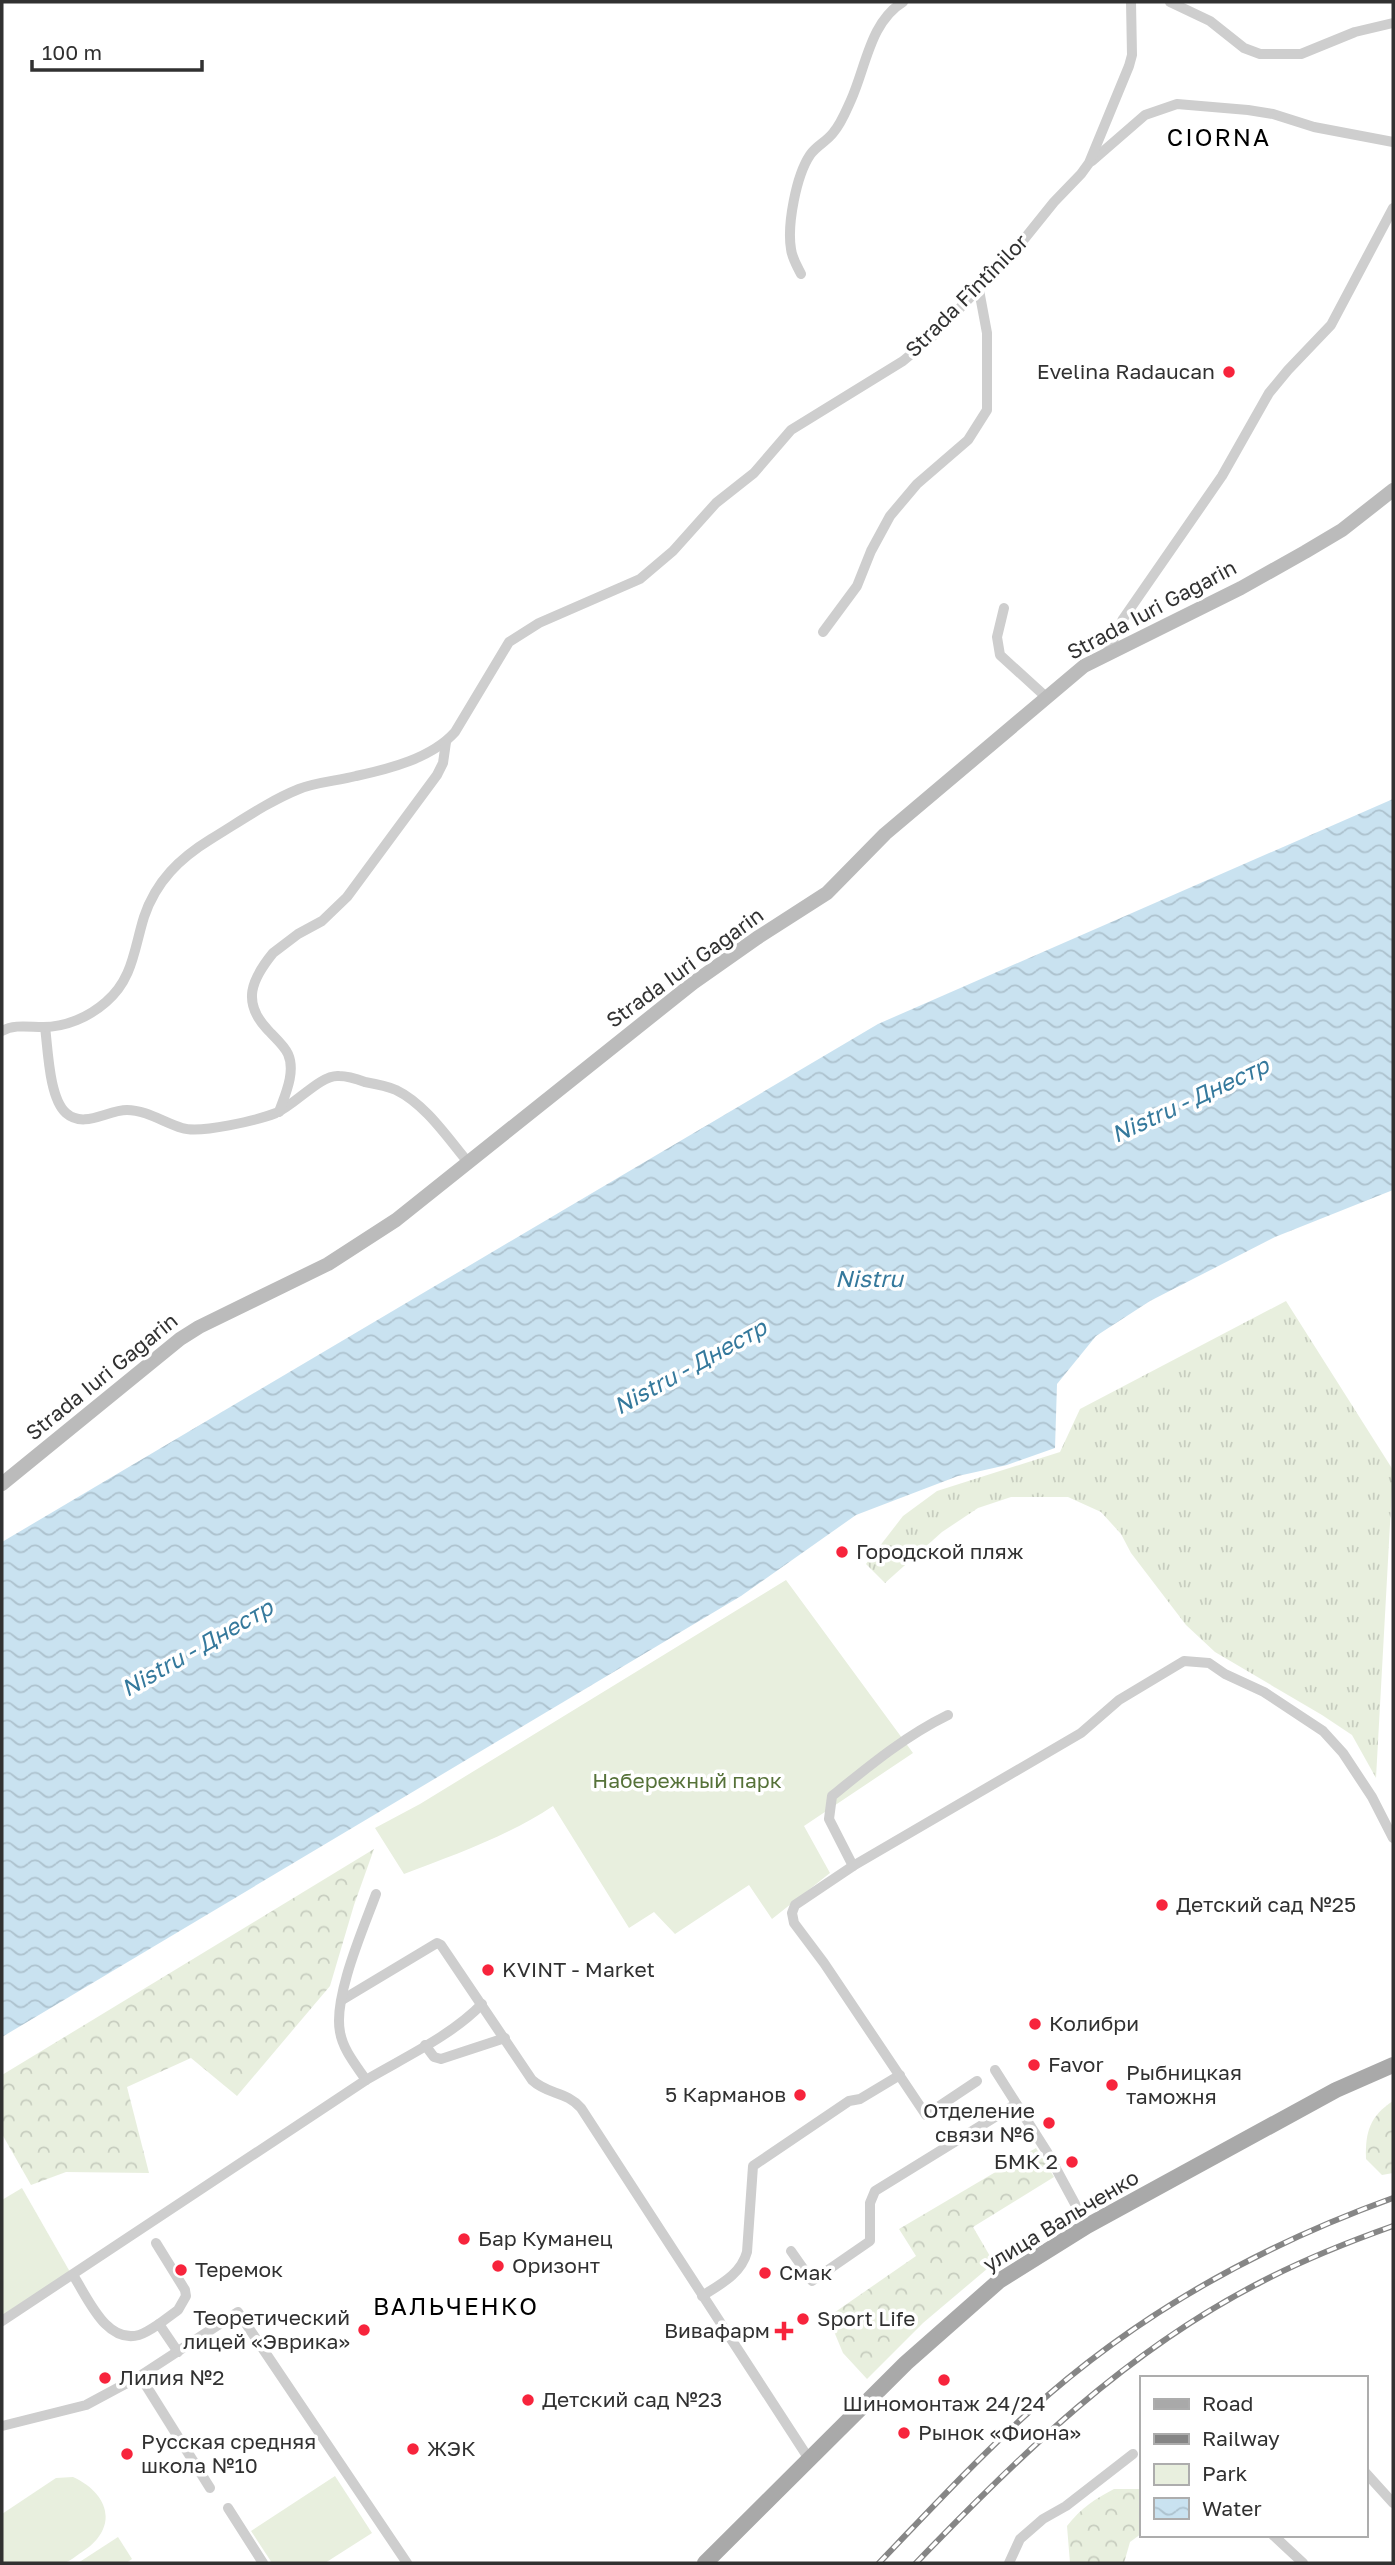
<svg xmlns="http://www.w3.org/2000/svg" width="1395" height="2565" font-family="'Golos Text',sans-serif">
  <defs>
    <pattern id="grass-tufts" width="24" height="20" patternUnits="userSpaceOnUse" patternTransform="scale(1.75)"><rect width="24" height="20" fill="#e8efde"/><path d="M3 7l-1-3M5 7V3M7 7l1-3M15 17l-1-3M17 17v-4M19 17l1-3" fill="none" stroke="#c7cdbf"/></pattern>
    <pattern id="forest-crowns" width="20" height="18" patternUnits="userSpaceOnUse" patternTransform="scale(1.75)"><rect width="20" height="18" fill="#e8efde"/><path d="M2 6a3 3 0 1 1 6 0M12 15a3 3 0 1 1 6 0" fill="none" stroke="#c7cdbf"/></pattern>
    <pattern id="water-waves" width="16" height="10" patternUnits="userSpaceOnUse" patternTransform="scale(1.75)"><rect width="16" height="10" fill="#c9e2f0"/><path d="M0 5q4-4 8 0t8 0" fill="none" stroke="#adc2ce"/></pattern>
  </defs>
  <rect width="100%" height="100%" fill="#fff"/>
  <path fill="url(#grass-tufts)" d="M1286,1301L1393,1470L1376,1778L1352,1735L1322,1715L1215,1652L1186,1625L1131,1553L1121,1534L1101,1512L1068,1497H1011L978,1508L942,1532L885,1583L866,1564L903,1516L937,1491L1060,1452L1080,1409Z"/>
  <g fill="url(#forest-crowns)">
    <path d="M374,1849L354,1905L330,1986L237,2096L191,2058L127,2087L149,2173L66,2172L31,2185L2,2134V2075Z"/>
    <path d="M1393,2101V2173L1382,2175L1366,2159C1365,2132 1370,2116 1393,2101Z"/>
    <path d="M1036,2148L1054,2177L973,2227L994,2263L923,2323L867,2379L843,2353L828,2317L916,2256L899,2229Z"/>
    <path d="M1114,2489H1141V2534L1130,2542L1124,2563H1070L1067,2526C1081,2508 1095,2499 1114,2489Z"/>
  </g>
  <g fill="#e8efde">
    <path d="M786,1580L913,1753L804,1826L830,1873L772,1919L749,1885L675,1934L654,1912L629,1928L553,1806C508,1836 454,1855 404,1874L375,1828L420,1804Z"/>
    <path d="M22,2188L70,2272L2,2316V2200Z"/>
    <path d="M335,2476L372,2533L325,2563H272L251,2531Z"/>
    <path d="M73,2477C110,2494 119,2528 82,2552C76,2556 69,2562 63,2563C46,2565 20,2563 2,2563V2514L56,2478Z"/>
    <path d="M118,2537L132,2559L126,2563H78Z"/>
  </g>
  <path fill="url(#water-waves)" d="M1393,799V1190L1275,1237L1150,1301L1096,1336L1057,1384L1055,1448L1007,1465L958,1476L856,1515L741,1596L2,2037V1542L878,1024Z"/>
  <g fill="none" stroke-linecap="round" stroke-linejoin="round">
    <g stroke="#cecece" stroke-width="10">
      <path d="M1170,2L1210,21L1244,48L1260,54H1301L1355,32L1393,23"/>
      <path d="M1092,161L1145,115L1177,104L1248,110L1273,114L1314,127L1393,142"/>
      <path d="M801,274C797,266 792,258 791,249C787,225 796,176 810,155C816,146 826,142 833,133C841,124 846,111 851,100C866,67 870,22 903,2"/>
      <path d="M1004,608L997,637L1000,655L1045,696"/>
      <path d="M823,632L857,586L871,551L890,516L917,484L968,440L987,410V333L979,290"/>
      <path d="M1107,653L1123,619L1222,476L1269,393L1288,370L1331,325L1393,208"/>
      <path d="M45,1027C48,1049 49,1098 66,1113C84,1129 107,1110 127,1110C146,1110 165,1123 182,1128C200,1134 258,1120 276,1113C295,1105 321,1074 339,1076C348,1076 357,1079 365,1082C376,1084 387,1086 396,1090C425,1104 447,1137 467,1161"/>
      <path d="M2,1031C14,1024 29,1027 43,1027C66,1027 89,1017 106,1002C133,979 134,949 144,917C156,881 180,858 211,839C239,822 269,801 299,789C317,782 337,781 356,776C389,769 432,758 455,732L509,642L539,623L640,579L673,551L716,503L754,473L791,430L903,361L933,336L1013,253L1054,202L1081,174L1089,163L1129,66L1132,55L1131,2"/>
      <path d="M279,1112C285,1095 296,1072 288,1054C284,1045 274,1037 267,1029C242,1002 251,980 273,953L298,934L322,921L347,897L437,775L443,763L446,742"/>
      <path d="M853,1866L829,1819L832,1796C869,1766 905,1736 948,1715"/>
      <path d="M342,2000L437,1943L441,1945L532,2080C548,2095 566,2091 581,2108L809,2459"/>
      <path d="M425,2045L434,2057L441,2059L505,2038"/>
      <path d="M995,2070L1047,2152L1087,2226"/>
      <path d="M366,2080C356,2065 343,2050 340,2032C333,1997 364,1927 376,1894"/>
      <path d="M977,2081L926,2115L824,1963L794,1923L792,1913L795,1905L853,1866L1081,1733L1119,1700L1184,1661L1209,1663L1225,1674L1264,1692L1323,1731L1343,1753L1372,1797L1393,1838"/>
      <path d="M156,2243L185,2290L186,2296L178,2310L159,2324"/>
      <path d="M791,2251L812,2281L870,2241V2203L875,2191L1016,2104"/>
      <path d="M73,2275C88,2298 106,2344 139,2335C146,2333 153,2328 159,2324L178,2352"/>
      <path d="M702,2296C721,2284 741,2274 747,2252L753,2166L849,2101L860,2099L900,2075"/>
      <path d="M2,2321L366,2080C405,2057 451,2036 482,2004"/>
      <path d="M140,2376L210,2488"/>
      <path d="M2,2426L86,2405L140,2376L238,2312L407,2563"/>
      <path d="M1365,2472L1393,2503"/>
      <path d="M228,2508L263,2563"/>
      <path d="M1273,2535L1303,2563"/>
      <path d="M1009,2563L1020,2539L1043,2519L1066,2506L1133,2454"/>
    </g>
    <path stroke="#bbb" stroke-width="14" d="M2,1484L180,1339L199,1327L328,1264L396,1220L693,983L757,938L827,893L885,834L1084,666L1241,588L1305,552L1342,530L1393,490"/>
    <path stroke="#a9a9a9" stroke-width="16" d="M705,2563L906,2363L999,2281L1087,2226L1336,2090L1393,2065"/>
    <defs>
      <g id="rail">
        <path d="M879,2563C928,2512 976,2460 1029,2412C1134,2316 1260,2246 1393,2198"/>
        <path d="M916,2563C1020,2455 1126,2351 1261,2282C1303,2260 1348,2242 1393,2226"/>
      </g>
    </defs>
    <use href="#rail" stroke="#868686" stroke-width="6"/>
    <use href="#rail" stroke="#fff" stroke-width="3.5" stroke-dasharray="10" stroke-linecap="butt"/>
  </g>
  <g fill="#f7243c" stroke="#fff" stroke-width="2.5">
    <circle cx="1229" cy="372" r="7"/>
    <circle cx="842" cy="1552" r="7"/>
    <circle cx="1162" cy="1905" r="7"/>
    <circle cx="488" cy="1970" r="7"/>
    <circle cx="1035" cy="2024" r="7"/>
    <circle cx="1034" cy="2065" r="7"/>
    <circle cx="1112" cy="2085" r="7"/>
    <circle cx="800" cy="2095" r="7"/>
    <circle cx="1049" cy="2123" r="7"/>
    <circle cx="1072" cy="2162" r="7"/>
    <circle cx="464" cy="2239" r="7"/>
    <circle cx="498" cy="2266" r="7"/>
    <circle cx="181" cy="2270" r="7"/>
    <circle cx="765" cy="2273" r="7"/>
    <circle cx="803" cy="2319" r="7"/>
    <circle cx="364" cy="2330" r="7"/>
    <path d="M780.5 2320.5h7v7h7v7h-7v7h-7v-7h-7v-7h7z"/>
    <circle cx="105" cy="2378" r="7"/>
    <circle cx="944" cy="2380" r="7"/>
    <circle cx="528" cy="2400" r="7"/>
    <circle cx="904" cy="2433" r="7"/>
    <circle cx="413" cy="2449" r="7"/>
    <circle cx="127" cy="2454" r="7"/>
  </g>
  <g text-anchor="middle" stroke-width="7" stroke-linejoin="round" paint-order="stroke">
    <g font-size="21" fill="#313131" stroke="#fff">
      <text transform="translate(967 296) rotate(-45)" y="7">Strada Fîntînilor</text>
      <text transform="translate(1152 610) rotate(-28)" y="7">Strada Iuri Gagarin</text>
      <text transform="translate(685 968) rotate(-36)" y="7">Strada Iuri Gagarin</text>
      <text transform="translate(102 1377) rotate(-39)" y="7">Strada Iuri Gagarin</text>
      <text transform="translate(1061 2221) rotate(-31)" y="7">улица Вальченко</text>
    </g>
    <g font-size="21" fill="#313131" stroke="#fff" text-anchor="start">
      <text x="1215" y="379" text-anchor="end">Evelina Radaucan</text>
      <text x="856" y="1559">Городской пляж</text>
      <text x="1176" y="1912">Детский сад №25</text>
      <text x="502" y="1977">KVINT - Market</text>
      <text x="1049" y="2031">Колибри</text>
      <text x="1048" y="2072">Favor</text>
      <text x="1126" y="2080">Рыбницкая<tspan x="1126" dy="24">таможня</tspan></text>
      <text x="786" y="2102" text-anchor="end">5 Карманов</text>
      <text x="1035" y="2118" text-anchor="end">Отделение<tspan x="1035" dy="24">связи №6</tspan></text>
      <text x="1058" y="2169" text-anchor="end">БМК 2</text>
      <text x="478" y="2246">Бар Куманец</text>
      <text x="512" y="2273">Оризонт</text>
      <text x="195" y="2277">Теремок</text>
      <text x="779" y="2280">Смак</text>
      <text x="350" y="2325" text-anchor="end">Теоретический<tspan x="350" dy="24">лицей «Эврика»</tspan></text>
      <text x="817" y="2326">Sport Life</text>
      <text x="770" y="2338" text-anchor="end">Вивафарм</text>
      <text x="119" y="2385">Лилия №2</text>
      <text x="542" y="2407">Детский сад №23</text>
      <text x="944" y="2411" text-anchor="middle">Шиномонтаж 24/24</text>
      <text x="918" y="2440">Рынок «Фиона»</text>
      <text x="141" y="2449">Русская средняя<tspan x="141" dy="24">школа №10</tspan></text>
      <text x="427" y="2456">ЖЭК</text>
    </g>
    <g font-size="21" fill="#567239" stroke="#fff">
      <text x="687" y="1788">Набережный парк</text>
    </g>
    <g font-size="23" font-style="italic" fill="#35799c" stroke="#fff">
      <text transform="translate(1190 1100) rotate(-25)" y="8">Nistru - Днестр</text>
      <text x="869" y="1287">Nistru</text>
      <text transform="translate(690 1367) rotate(-29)" y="8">Nistru - Днестр</text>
      <text transform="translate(197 1648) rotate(-30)" y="8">Nistru - Днестр</text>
    </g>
    <g font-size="24" letter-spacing="2" fill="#000" stroke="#fff">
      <text x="1219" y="146">CIORNA</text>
      <text x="456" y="2315">ВАЛЬЧЕНКО</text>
    </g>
  </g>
  <rect width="1395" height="2565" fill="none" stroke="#313131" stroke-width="7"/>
  <rect x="1140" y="2376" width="228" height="161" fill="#ffffff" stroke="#adadad" stroke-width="2"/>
  <rect x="1154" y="2399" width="35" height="10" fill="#a9a9a9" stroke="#adadad" stroke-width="2"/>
  <text x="1202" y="2411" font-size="21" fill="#313131">Road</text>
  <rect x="1154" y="2434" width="35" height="10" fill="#868686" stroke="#adadad" stroke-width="2"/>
  <text x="1202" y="2446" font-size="21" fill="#313131">Railway</text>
  <rect x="1154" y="2464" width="35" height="21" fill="#e8efde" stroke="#adadad" stroke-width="2"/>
  <text x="1202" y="2481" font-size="21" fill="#313131">Park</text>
  <rect x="1154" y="2498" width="35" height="21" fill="url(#water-waves)" stroke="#adadad" stroke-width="2"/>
  <text x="1202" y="2516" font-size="21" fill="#313131">Water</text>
  <path d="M32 60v10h170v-10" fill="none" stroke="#313131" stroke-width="3.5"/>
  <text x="42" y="60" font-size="21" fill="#313131" stroke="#ffffff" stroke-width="5" paint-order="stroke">100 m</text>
</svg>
